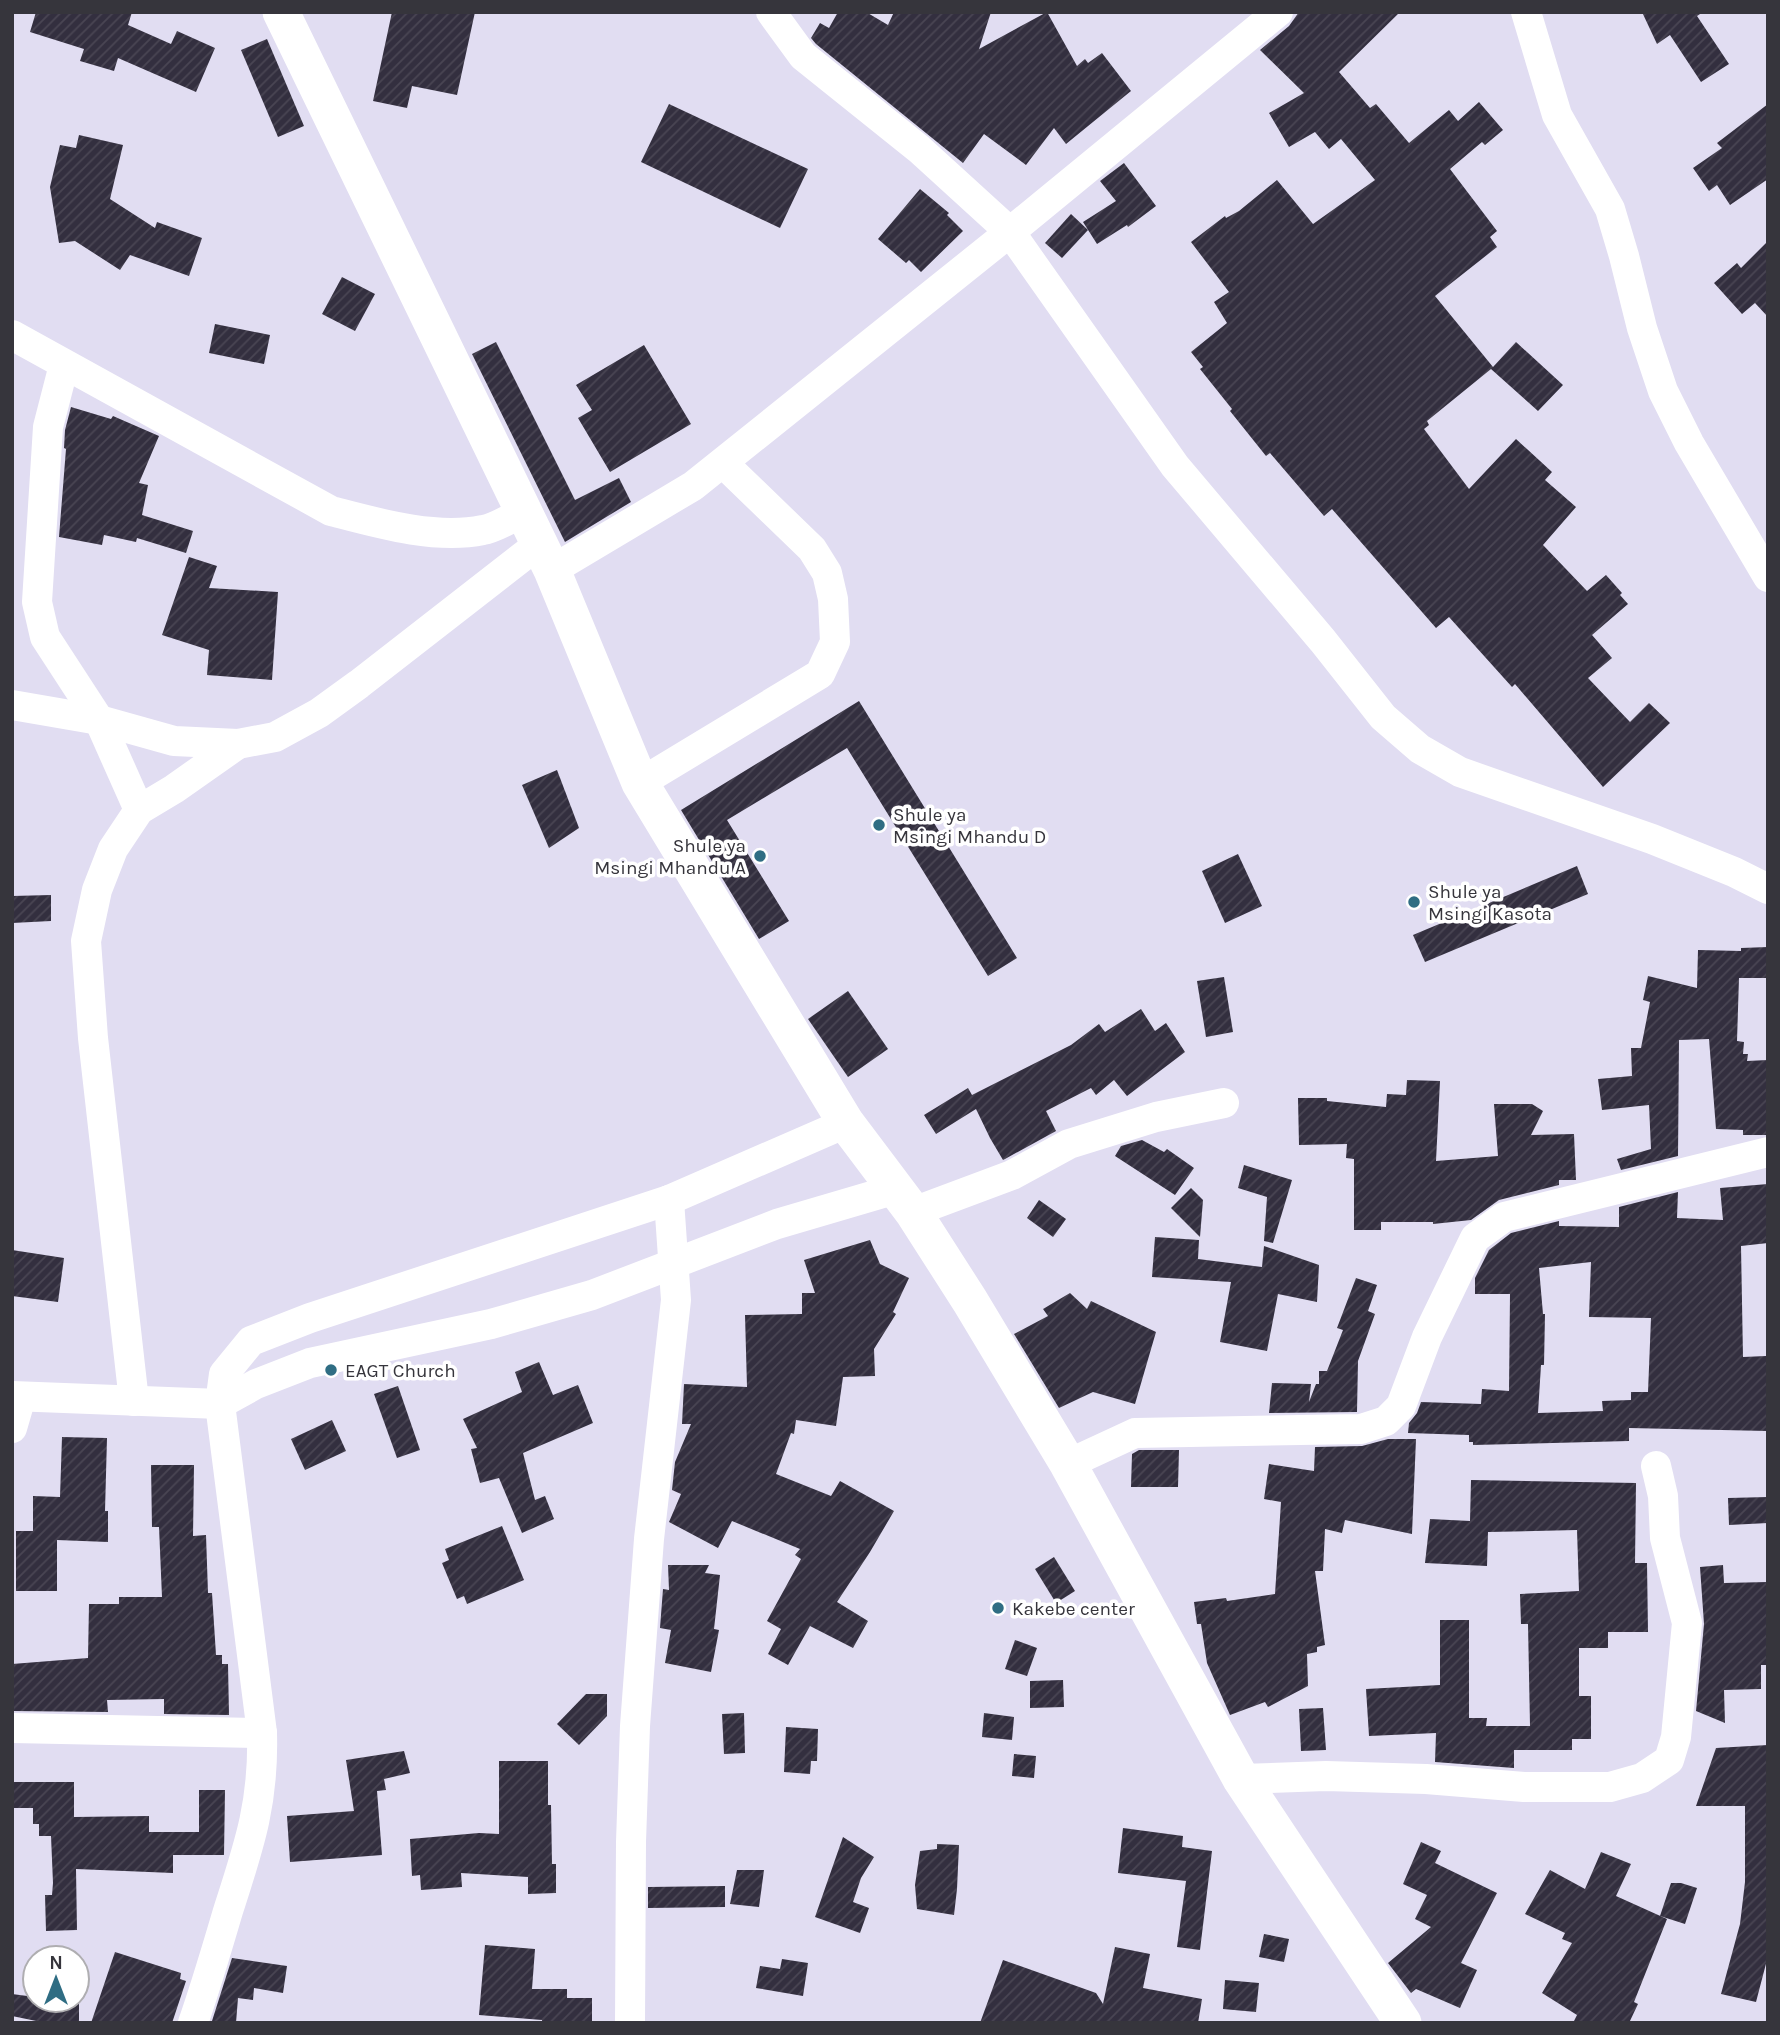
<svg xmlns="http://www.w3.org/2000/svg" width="1780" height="2035" font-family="Karla,sans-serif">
  <defs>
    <pattern id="building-hatch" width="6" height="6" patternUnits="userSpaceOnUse" patternTransform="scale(1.75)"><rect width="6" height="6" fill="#332f3f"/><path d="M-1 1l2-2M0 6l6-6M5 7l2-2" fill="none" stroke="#494553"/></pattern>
  </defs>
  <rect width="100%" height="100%" fill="#e1ddf2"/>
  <g fill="url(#building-hatch)" fill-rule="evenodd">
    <path d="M36,12H132L128,25L171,44L177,31L215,48L196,92L118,58L114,71L80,61L84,49L30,32Z"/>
    <path d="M392,12H475L457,95L412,86L407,108L373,101Z"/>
    <path d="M838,12H866L888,25L894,12H991L979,49L1047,12L1077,66L1085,59L1088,63L1102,53L1131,91L1066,144L1054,128L1026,165L984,134L963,163L816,44L811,38L820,23L829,28Z"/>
    <path d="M1299,12H1400L1339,72L1370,108L1376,104L1409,143L1449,110L1458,121L1479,102L1503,130L1485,145L1482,142L1450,169L1497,231L1490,237L1497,247L1435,296L1493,367L1516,342L1563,385L1538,411L1491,369L1427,421L1429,425L1424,429L1469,489L1516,439L1552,472L1545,480L1576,507L1543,545L1587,591L1606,575L1622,593L1620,595L1628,604L1592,635L1612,658L1588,678L1630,722L1649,703L1670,723L1603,787L1515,684L1512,687L1449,617L1436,628L1332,509L1324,516L1270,453L1266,456L1230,411L1232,409L1200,369L1203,367L1191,352L1227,323L1214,302L1229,292L1191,242L1225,216L1226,218L1239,211L1277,180L1313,224L1375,180L1341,139L1329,149L1315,132L1289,147L1269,113L1304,93L1260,50L1289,26Z"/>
    <path d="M1642,12H1703L1697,16L1729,64L1701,82L1670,35L1657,44Z"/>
    <path d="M267,39L304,126L278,137L241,50Z"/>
    <path d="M669,104L808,169L780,228L641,162Z"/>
    <path d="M1768,104V179L1730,205L1717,185L1709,191L1693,168L1722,148L1717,143Z"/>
    <path d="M79,135L123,145L110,199L155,228L157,222L202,238L189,276L130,255L120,270L75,241L59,243L50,187L60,145L76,148Z"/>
    <path d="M1124,163L1156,206L1128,227L1127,225L1097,244L1083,222L1116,201L1100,181Z"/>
    <path d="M920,189L949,213L947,215L963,231L921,272L909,260L906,263L878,239Z"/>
    <path d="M1071,214L1088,230L1062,258L1045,243Z"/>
    <path d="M1768,241V317L1755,303L1742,314L1714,283L1737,263L1741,268Z"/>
    <path d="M342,277L375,294L355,331L322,314Z"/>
    <path d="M215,324L270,335L264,364L209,353Z"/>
    <path d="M496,342L575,500L619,478L631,502L565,542L472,354Z"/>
    <path d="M644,345L691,424L610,472L578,418L592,410L576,385Z"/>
    <path d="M71,407L111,419L113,416L159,436L139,483L148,485L142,515L193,531L186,553L137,538L136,542L104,535L102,545L59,537L66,449L64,448L65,430Z"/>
    <path d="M189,557L217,566L209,588L278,592L272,680L207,675L209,650L162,635Z"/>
    <path d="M859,701L1017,958L988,976L847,748L727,820L789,921L759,939L681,810Z"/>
    <path d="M557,770L579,828L549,848L522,785Z"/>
    <path d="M1238,854L1262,906L1225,923L1202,871Z"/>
    <path d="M1577,866L1588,894L1425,962L1413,935Z"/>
    <path d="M51,895V921L12,923V896Z"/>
    <path d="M1768,947V978H1739L1737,1041L1744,1042L1743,1054H1748L1747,1061L1768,1060V1135H1743V1130L1716,1129L1709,1039L1679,1040L1678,1156L1621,1170L1617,1159L1651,1149L1649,1105L1602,1110L1598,1079L1632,1076L1631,1048H1641L1650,1002L1643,1000L1648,976L1697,988L1698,950L1741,951V948Z"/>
    <path d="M1224,977L1233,1032L1206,1037L1197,981Z"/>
    <path d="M848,991L888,1049L848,1077L808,1019Z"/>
    <path d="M1141,1009L1155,1031L1166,1023L1185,1052L1127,1096L1114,1080L1096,1095L1091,1088L1046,1111L1056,1131L1005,1159L1003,1160L990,1138L976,1109L936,1134L924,1115L968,1088L972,1095L1071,1045L1099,1024L1105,1032Z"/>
    <path d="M1407,1080L1440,1081L1436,1161L1498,1156L1494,1104H1532L1543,1111L1531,1135L1574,1134L1576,1180H1559V1185L1499,1200L1471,1220L1433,1224V1222H1381V1230H1354V1159L1346,1158L1347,1144L1299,1145L1298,1098H1327V1101L1386,1107L1387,1094L1406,1095Z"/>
    <path d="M1142,1140L1164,1152L1167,1149L1194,1168L1175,1195L1115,1156L1121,1146Z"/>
    <path d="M1244,1165L1292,1180L1273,1243L1264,1241L1267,1197L1238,1188Z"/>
    <path d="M1768,1184V1243L1741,1246L1743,1357L1766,1356L1768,1431L1629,1428V1441L1473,1445V1442H1469V1435L1408,1433L1409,1423L1417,1413L1421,1402L1481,1404L1482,1389L1509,1391L1510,1294H1475V1278L1489,1250L1511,1233L1559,1221V1226L1619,1227V1207L1678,1192L1677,1218L1723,1220L1720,1188ZM1591,1262L1589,1317L1651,1318L1648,1392H1631V1400L1602,1401L1603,1411L1538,1413L1541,1365H1544L1545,1314H1543L1539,1268Z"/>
    <path d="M1191,1188L1203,1200L1200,1237L1171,1208Z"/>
    <path d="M1039,1200L1066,1219L1053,1237L1027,1218Z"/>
    <path d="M1155,1237L1199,1240L1198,1259L1262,1267L1264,1246L1319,1265L1317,1302L1278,1294L1267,1351L1220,1342L1231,1282L1152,1277Z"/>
    <path d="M870,1240L880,1264L909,1278L893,1312L896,1314L874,1349L875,1376L843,1377L836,1426L796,1420L794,1434L791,1433L776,1474L831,1496L840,1481L894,1511L870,1552L837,1602L868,1621L853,1648L810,1626L788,1665L768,1654L781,1629L767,1621L801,1559L795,1555L800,1549L732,1521L718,1548L669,1522L681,1494L672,1490L675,1462L691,1424H682L684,1384L747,1387L745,1315L802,1314V1293H815L804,1260Z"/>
    <path d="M12,1250L64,1258L58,1302L12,1296Z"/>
    <path d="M1356,1278L1377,1285L1368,1311L1375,1314L1358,1361L1357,1412L1269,1413L1272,1383L1311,1384L1309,1402L1316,1384H1319V1371H1327L1343,1330L1337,1328Z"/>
    <path d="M1070,1293L1087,1309L1091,1301L1156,1332L1135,1404L1093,1392L1059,1408L1014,1334L1048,1316L1043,1309Z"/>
    <path d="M539,1362L553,1395L578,1385L593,1423L523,1453L535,1500L545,1496L554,1519L522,1533L499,1478L480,1483L471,1449L477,1448L463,1419L522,1392L515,1372Z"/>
    <path d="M398,1386L420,1450L397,1458L374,1394Z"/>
    <path d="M332,1420L346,1451L305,1470L291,1439Z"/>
    <path d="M62,1437L107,1438L105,1511H108V1542L57,1540V1591H16V1531H33V1496L60,1497Z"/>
    <path d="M1388,1439H1416L1412,1534L1345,1520L1342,1533L1325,1529L1323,1571H1315L1325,1645L1317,1647V1652L1307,1654L1308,1686L1268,1707L1265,1702L1230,1715L1207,1663L1201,1624H1197L1194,1602L1226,1598L1227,1601L1275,1594L1281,1502L1264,1499L1269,1464L1314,1471L1315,1447L1362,1446Z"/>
    <path d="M1139,1450H1179L1178,1487H1131L1132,1454Z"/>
    <path d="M151,1465H194L193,1536L206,1535L208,1593H212L216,1655H222V1664H228L229,1715L164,1714V1699L107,1700L108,1712L12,1711V1664L88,1658L89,1604H119V1597H162L159,1527H152Z"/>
    <path d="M1471,1480L1636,1483L1635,1563H1647L1648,1632H1608V1648H1579V1696H1591V1739H1572V1750H1514V1768L1435,1762L1436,1733L1369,1736L1366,1689L1440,1685V1620H1469V1718H1487L1486,1726H1530L1528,1624H1521L1520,1594L1579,1591L1577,1530L1488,1532L1487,1566L1425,1563L1430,1519L1470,1521Z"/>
    <path d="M1768,1497V1523L1729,1525L1728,1498Z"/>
    <path d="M502,1526L524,1580L467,1604L464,1596L457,1599L442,1563L449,1560L445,1549Z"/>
    <path d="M1054,1557L1075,1591L1056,1603L1035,1569Z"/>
    <path d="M668,1565H709L705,1573L720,1575L714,1629L719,1630L711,1672L665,1663L671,1630L660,1628L663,1589L669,1590Z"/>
    <path d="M1723,1565L1724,1583L1768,1582V1665H1761V1689L1724,1690L1725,1723L1696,1711L1704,1624L1700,1567Z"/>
    <path d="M1015,1640L1037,1648L1027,1676L1005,1669Z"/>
    <path d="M1063,1680L1064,1707L1030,1708V1681Z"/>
    <path d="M586,1694H607V1716L579,1745L557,1724Z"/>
    <path d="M1323,1708L1326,1750L1301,1751L1299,1709Z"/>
    <path d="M744,1713L745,1753L724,1754L722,1714Z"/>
    <path d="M984,1713L1014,1717L1012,1740L982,1737Z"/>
    <path d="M786,1727L818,1729L817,1761H811L810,1774L784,1772Z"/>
    <path d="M1768,1745V1956L1756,2002L1721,1994L1740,1924L1745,1882V1806H1696L1716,1748Z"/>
    <path d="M404,1751L410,1773L384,1779L386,1790L377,1791L382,1855L290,1862L287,1816L354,1811L346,1760Z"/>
    <path d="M1014,1754L1036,1756L1034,1778L1012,1776Z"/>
    <path d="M499,1761H548V1805H551L552,1864H556V1893L528,1894V1877L461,1873L462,1887L421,1890L420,1875L412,1876L410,1839L479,1833L499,1834Z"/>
    <path d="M12,1782H74V1817L149,1816V1832H199V1790H225L224,1855H173V1873L76,1869L77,1930L46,1931L45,1895H52L53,1883L51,1836H39V1824H33V1808H12Z"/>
    <path d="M1123,1828L1183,1836L1182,1847L1212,1851L1200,1950L1177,1947L1186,1881L1118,1873Z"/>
    <path d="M843,1837L874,1857L861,1878L853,1902L869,1908L860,1933L815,1917Z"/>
    <path d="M1421,1842L1441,1851L1435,1863L1497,1893L1461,1963L1477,1970L1460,2008L1416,1989L1411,1993L1388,1963L1431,1927L1415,1919L1427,1895L1403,1884Z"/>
    <path d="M937,1844L959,1845L957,1889L954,1915L917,1909L915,1885L920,1851L937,1849Z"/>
    <path d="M1601,1852L1631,1864L1616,1896L1667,1919L1634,2002L1638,2004L1629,2023H1573L1577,2015L1542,1993L1572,1943L1562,1939L1565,1933L1525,1914L1550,1870L1585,1889Z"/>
    <path d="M737,1870H764L759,1907L730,1904Z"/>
    <path d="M1671,1883H1681L1697,1888L1685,1924L1660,1916Z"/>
    <path d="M725,1886V1907L648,1908V1887Z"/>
    <path d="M1264,1934L1289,1939L1284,1962L1259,1957Z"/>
    <path d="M485,1945L535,1949L532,1989H567V1998H592V2023H542V2020L479,2015Z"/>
    <path d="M1115,1947L1150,1954L1143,1988L1202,1999L1198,2023H980L1003,1960L1096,1993L1103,2004Z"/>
    <path d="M115,1952L181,1973L180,1979L186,1981L172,2023H91Z"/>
    <path d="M232,1958L287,1966L283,1993L254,1988L253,2000L238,1998L236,2023L212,2021Z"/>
    <path d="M782,1959L808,1963L803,1996L756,1988L760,1966L780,1969Z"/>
    <path d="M1225,1980L1259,1983L1256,2012L1223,2009Z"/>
    <path d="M12,1994L35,1997V2000L79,2002V2023H46L12,2016Z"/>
  </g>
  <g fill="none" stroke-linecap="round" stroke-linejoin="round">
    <g stroke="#fff" stroke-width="30">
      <path d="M771,12L803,56L919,149L1010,232L1175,466L1323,641L1383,717L1420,749L1460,772L1652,839L1734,872L1768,889"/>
      <path d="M1526,12L1557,115L1610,209L1624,256L1642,328L1663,391L1689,443L1768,577"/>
      <path d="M12,335L331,511C377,523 435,540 483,530C496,528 511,518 523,512"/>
      <path d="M64,365L48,427L37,602L45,637L99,720L139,810"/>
      <path d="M552,570L693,486L1010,232L1278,12"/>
      <path d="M12,705L99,720L174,741L238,744L275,737L319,713L359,684L539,544"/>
      <path d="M640,783L820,674L835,642L833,599L827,573L812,549L723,463"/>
      <path d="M913,1212L1012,1175L1069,1144L1156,1117L1224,1103"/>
      <path d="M12,1396L220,1404L256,1384L310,1363L491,1324L592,1295L777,1224L896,1189"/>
      <path d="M134,1401L93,1038L86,941L97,890L113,849L139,810L174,789L238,744"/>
      <path d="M12,1428L21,1397"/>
      <path d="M1068,1464L1135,1433L1361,1429L1386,1421L1401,1406L1427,1337L1475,1238L1504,1217L1768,1152"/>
      <path d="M12,1728L262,1733"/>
      <path d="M1241,1779L1326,1776L1426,1779L1524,1787H1610L1642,1778L1669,1760L1676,1737L1687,1623L1665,1538L1663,1496L1656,1466"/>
      <path d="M193,2023C206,1986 217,1948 228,1911C249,1846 264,1803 262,1733L220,1404L224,1374L251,1341L310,1318L669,1200L846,1123"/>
      <path d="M630,2023L631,1842L635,1726L649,1539L676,1300L669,1200"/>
    </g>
    <path stroke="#fff" stroke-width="37" d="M281,12L552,570L640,783L846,1123L913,1212L970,1301L1068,1464L1241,1779L1403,2023"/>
  </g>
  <g fill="#2f6d83" stroke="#fff" stroke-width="2.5">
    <circle cx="879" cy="825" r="7"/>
    <circle cx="760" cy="856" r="7"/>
    <circle cx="1414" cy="902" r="7"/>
    <circle cx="331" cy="1370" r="7"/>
    <circle cx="998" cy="1608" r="7"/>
  </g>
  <g text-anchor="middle" stroke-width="7" stroke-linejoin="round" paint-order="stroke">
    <g font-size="19" fill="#36353c" stroke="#fff" text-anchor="start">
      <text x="893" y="821">Shule ya<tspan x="893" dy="22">Msingi Mhandu D</tspan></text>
      <text x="746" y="852" text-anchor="end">Shule ya<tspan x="746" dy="22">Msingi Mhandu A</tspan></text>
      <text x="1428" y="898">Shule ya<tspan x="1428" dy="22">Msingi Kasota</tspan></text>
      <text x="345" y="1377">EAGT Church</text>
      <text x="1012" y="1615">Kakebe center</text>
    </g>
  </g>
  <rect width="1780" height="2035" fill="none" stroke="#36353c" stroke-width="28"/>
  <g transform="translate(56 1979)"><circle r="33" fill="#ffffff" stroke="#afaeb1" stroke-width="2"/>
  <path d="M0-5L12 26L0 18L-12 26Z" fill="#2f6d83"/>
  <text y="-10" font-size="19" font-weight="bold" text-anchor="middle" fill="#36353c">N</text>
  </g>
</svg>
